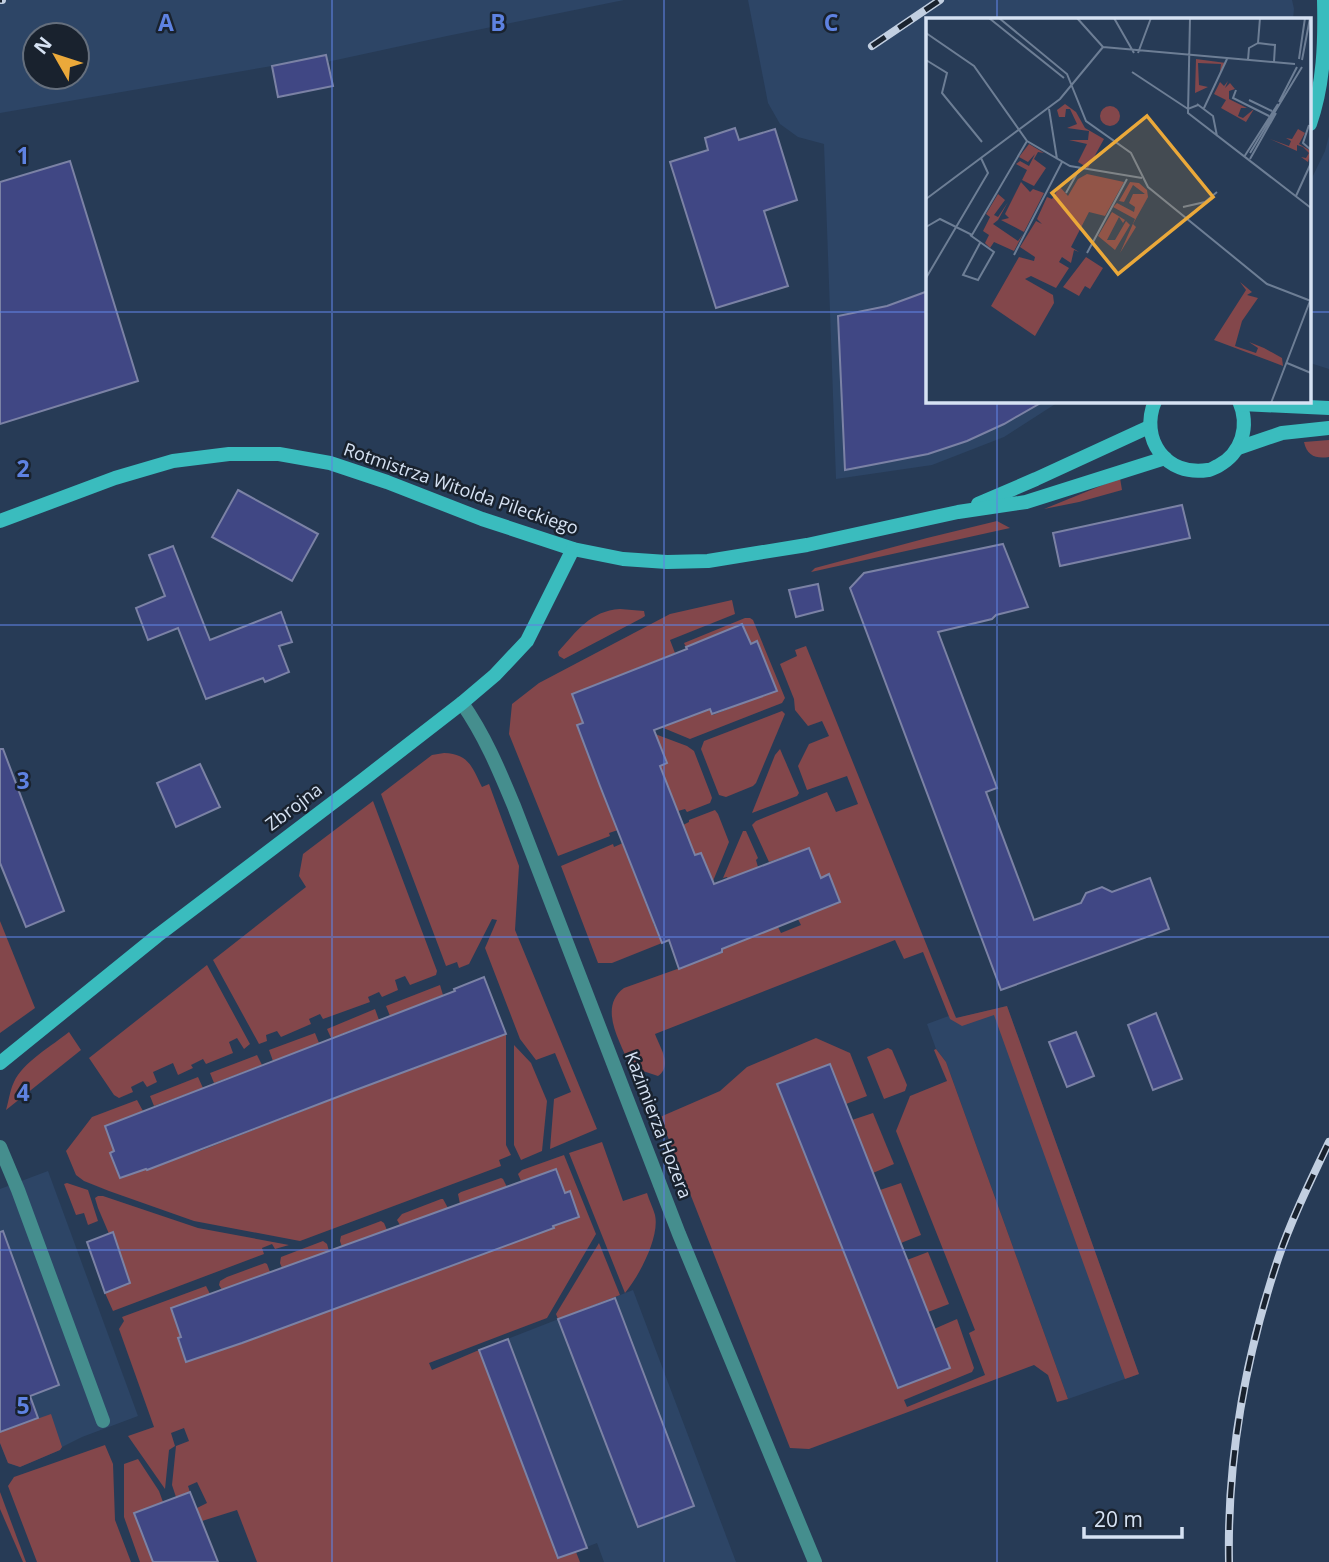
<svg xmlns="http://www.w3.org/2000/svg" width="1329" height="1562" font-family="'Open Sans',sans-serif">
  <rect width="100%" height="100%" fill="#273b56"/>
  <g fill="#2d4566" fill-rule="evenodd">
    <path d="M0,0H624L447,36L327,62L326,55L272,66L0,113ZM35,35H77V77H35Z"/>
    <path d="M748,0H1292L1294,9L1293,19H928V401H1060L1004,437L932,465L836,479L824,144L798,137L780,124L768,103Z"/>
    <path d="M1329,136V369L1310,363V182L1325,151Z"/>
    <path d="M1007,1006L1139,1374L1068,1399L946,1062L936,1049L927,1024L954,1014L957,1018Z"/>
    <path d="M48,1171L138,1416L82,1437L62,1447L60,1450L20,1467L8,1463L0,1443V1189Z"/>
    <path d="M633,1290L736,1562H604L597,1543L558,1558L479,1350Z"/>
  </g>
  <g fill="#83474b">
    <path d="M1329,440V457C1316,459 1307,456 1304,442Z"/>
    <path d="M1120,478L1122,490L1079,502L1044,509Z"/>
    <path d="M997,521L1010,528L811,572L815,568L927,538Z"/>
    <path d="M732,600L735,614L670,640L675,653L572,694L583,723L577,726L618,830L609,833L610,836L558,856L509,734L512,704L539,683L670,614Z"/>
    <path d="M620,609L644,611L645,616L642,618L564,659L559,656L558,652C577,631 590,611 620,609Z"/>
    <path d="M745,618H750L753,620L785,698L782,703L690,739L661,727L710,709L713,715L733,707L731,701L776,691L757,641L750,643L742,624L686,647L684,643Z"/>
    <path d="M806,646L956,1018L1007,1006L1139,1374L1125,1379L994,1015L962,1026L950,1019L923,952L904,959L895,940L655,1034C660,1048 673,1065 658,1076L640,1070L629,1064C620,1041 598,1007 624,988L722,953V949L778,927L781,933L801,925L798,919L839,902L829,874L821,878L809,848L769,862L752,825L756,821L827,792L836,812L858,804L847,776L807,790L798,766L809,744L829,736L822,721L808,726L795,710L794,699L780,664L797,656L795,650Z"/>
    <path d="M782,711L785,714L756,783L753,786L726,797L719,795L701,749L704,741Z"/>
    <path d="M655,734L687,746L694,751L711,795L712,798L710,803L687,812L685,809L678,811L660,766L667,763Z"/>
    <path d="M780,749L799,793L797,796L752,813L775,755Z"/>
    <path d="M444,753C469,754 472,767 482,787L489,784L519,866L515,930L597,1129L550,1149L554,1099L571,1092L555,1053L536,1060L520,1039L485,948L497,920L492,919L469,964L459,968L457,962L446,966L381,794L432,755Z"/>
    <path d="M373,801L437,971L436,975L410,985L405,976L395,980L398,990L382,997L379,992L368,997L370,1002L323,1019L320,1014L309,1019L311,1024L281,1037L277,1031L266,1035L267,1041L259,1044L213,960L306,887L299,876L303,854Z"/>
    <path d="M715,810L718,814L729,842L713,881L701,854L695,855L683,825L689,822V820Z"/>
    <path d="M743,831H746L758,858L756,860L758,867L728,879L727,877L723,878Z"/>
    <path d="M623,843L660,919L653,923L662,943L612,963H598L561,866L613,844L614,847Z"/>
    <path d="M0,921L35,1008L0,1033Z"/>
    <path d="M207,965L250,1044L244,1049L237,1038L229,1042L233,1053L206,1064L203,1059L191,1065L193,1068L178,1075L173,1063L153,1072L157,1082L147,1087L143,1081L131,1087L133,1092L119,1098L114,1095L89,1058Z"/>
    <path d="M440,985L443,995L390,1016L386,1006Z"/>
    <path d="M375,1009L379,1020L331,1038L327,1029Z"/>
    <path d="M69,1032L81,1050L6,1110C9,1100 10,1090 14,1082C22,1063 53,1045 69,1032Z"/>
    <path d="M315,1033L319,1043L273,1061L269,1050Z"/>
    <path d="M506,1034V1145L511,1155L499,1160L501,1166L300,1241L194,1221L109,1191L84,1181L76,1175L66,1151L92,1117L137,1100L143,1111L105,1126L114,1151L110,1154L120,1178L146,1169L147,1170L199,1149L200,1151L256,1129V1127L278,1118L280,1120L353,1091V1090Z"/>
    <path d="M816,1038L850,1053L867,1096L846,1104L778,1085L898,1388L950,1368L934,1329L957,1319L974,1368L972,1372L904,1400L907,1407L985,1375L969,1333L975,1330L896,1131L910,1096L947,1081L934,1050L936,1049L946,1062L1068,1399L1057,1402L1048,1375L1034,1365L809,1449L790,1448L660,1117L720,1091L747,1067Z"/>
    <path d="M514,1045L531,1063L547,1101L542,1151L521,1160L514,1145Z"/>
    <path d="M888,1048L892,1050L907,1085L905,1091L884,1099L867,1057Z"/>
    <path d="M257,1055L262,1065L214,1083L210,1073Z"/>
    <path d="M198,1077L203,1088L154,1106L150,1096Z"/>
    <path d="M873,1113L894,1164L873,1173L852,1120Z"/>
    <path d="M602,1142L623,1201L647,1193C649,1200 653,1208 655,1215C660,1237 639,1276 625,1293L569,1153Z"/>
    <path d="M564,1155L596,1234L547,1318L429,1363L432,1370L479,1350L558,1558L576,1552L580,1562H257L237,1510L202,1521L197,1508L207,1503L197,1482L188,1486L190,1492L176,1497L172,1485L176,1446L189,1441L184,1428L171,1433L175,1446L169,1450L165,1489L128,1436L154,1427L119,1329L124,1321L122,1317L206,1286L210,1294L171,1309L181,1337L178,1339L186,1361L213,1352L214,1353L554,1228L553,1226L579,1217L570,1192L565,1193L557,1169L521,1181L518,1174L522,1170Z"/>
    <path d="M501,1178L503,1179L507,1187L460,1204L458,1194L461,1192Z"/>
    <path d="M67,1183L88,1190L98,1221L88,1225L84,1213L76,1215L64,1184Z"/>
    <path d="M901,1183L921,1235L901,1243L880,1190Z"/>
    <path d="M98,1196H103L198,1228L289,1245L275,1249L272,1244L262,1248L264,1254L113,1311L105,1293L130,1283L98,1208L95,1198Z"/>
    <path d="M441,1199H443L448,1208L400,1225L397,1220L402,1214Z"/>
    <path d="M381,1221L384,1223L387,1230L342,1247L340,1241L341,1236Z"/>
    <path d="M323,1241L327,1244L329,1251L282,1268L280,1263L281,1257Z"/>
    <path d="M599,1243L620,1295L558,1319L556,1314Z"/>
    <path d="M928,1252L949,1304L928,1312L907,1260Z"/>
    <path d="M265,1263L267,1264L270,1272L222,1290L219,1285L220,1281L227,1277Z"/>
    <path d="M51,1414L62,1447L60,1450L20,1467L8,1463L0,1443V1432Z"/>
    <path d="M105,1445L113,1464L115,1520L131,1562H37L8,1486L14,1477Z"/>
    <path d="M138,1459L159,1491L163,1502L134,1513L153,1562H140L124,1517V1464Z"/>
    <path d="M0,1492L26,1562H23L0,1509Z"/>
  </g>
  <g fill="#404784" stroke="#7b82a5" stroke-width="2">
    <path d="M326,55L333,86L278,97L272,66Z"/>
    <path d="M735,128L739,140L775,129L797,200L764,211L788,286L716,308L670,162L708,150L705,138Z"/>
    <path d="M70,161L138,381L0,424V182Z"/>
    <path d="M928,291V401H1044L1004,424L967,441L928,454L845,470L838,316L887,306Z"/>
    <path d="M238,490L318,534L292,581L212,537Z"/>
    <path d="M1182,505L1190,538L1060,566L1053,533Z"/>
    <path d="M1003,544L1028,607L996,615L992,619L938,632L997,788L986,792L1034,920L1081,903L1086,893L1102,887L1112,892L1150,878L1169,929L1001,990L850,588L864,573Z"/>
    <path d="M173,546L210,640L281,612L292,642L279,646L289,672L265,682L263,678L206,699L178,628L148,640L136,608L165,596L149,555Z"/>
    <path d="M818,584L823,610L796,617L789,590Z"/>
    <path d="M742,624L751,644L757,641L777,691L712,714L710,709L654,730L667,763L660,766L695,855L701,853L714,884L809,848L821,878L829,874L840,902L722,949V952L679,969L669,940L662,943L600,786L577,725L583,723L572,694L687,649L686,647Z"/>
    <path d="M0,749H3L64,911L26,927L0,863Z"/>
    <path d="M200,764L220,807L176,827L157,783Z"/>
    <path d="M484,977L506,1034L353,1091L147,1170L146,1169L120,1178L110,1153L114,1151L105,1126L455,991L454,989Z"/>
    <path d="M1156,1013L1182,1079L1153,1090L1128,1025Z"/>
    <path d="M1076,1032L1094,1076L1067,1087L1049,1042Z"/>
    <path d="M830,1064L950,1368L898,1388L777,1084Z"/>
    <path d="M556,1169L565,1193L570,1191L579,1217L553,1226L554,1228L242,1343L186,1362L178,1338L181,1337L171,1308Z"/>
    <path d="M3,1231L59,1385L30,1396L38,1418L0,1432V1232Z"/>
    <path d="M113,1232L130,1283L105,1293L87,1242Z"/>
    <path d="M615,1298L694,1506L638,1527L558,1319Z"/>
    <path d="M508,1339L587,1548L558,1558L479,1350Z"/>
    <path d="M190,1492L218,1562H153L134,1513Z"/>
  </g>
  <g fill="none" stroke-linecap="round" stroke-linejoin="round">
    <g stroke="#458e8e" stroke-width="14">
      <path d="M462,703C485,736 499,770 514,806L679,1234L815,1562"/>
      <path d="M0,1147L18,1190L103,1421"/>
    </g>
    <g stroke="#3abcbe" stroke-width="14">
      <path d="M1310,124C1324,84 1325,42 1324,0"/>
      <path d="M1155,401C1139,439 1166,477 1208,470C1211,470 1215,467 1218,466C1242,453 1250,426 1239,401"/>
      <path d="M1241,404L1329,408"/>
      <path d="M1238,448L1282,433L1329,428"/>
      <path d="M978,504L1036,479L1149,427"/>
      <path d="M0,521L115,478L173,461L229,454H279L330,463L387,482L482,519L573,549L623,559L667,562L708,561L807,545L958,512L1026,502L1165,458"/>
      <path d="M0,1063L157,936L364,779L462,703L495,675L527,641L573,549"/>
    </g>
    <defs>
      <g id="rail">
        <path d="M0,0H2"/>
        <path d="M872,46L940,0"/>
        <path d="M1229,1562C1227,1460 1246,1355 1278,1259C1292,1218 1311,1180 1329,1142"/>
      </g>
    </defs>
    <use href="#rail" stroke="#c2cfe1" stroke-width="8"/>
    <use href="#rail" stroke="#19222e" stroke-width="5" stroke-dasharray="16" stroke-linecap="butt"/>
  </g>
  <path fill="none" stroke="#5e82e1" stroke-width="2" stroke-opacity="0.55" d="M332,0V1562M664,0V1562M997,0V19M0,312H928M1310,312H1329M997,401V1562M0,625H1329M0,937H1329M0,1250H1329"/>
  <g text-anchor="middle" stroke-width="5" stroke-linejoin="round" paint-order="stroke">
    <g font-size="18" fill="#d6e2f3" stroke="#19222e">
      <text transform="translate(461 489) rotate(19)" y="6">Rotmistrza Witolda Pileckiego</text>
      <text transform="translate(294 807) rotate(-37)" y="6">Zbrojna</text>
      <text transform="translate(658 1125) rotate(69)" y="6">Kazimierza Hozera</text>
    </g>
  </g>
  <g transform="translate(926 18)">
    <rect width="385" height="385" fill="#273b56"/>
    <path d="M270,41L300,45L294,54L295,46L272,45L273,67L282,69L269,75ZM302,63L299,70L304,65L309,71L303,73V81L321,90H315L312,98L317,100L328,91L320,104L295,90L300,82L288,76L294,64L298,68ZM139,86L150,94L159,110L178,121L162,150L152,144L161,126L143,122H162L163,113L141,110L151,106L144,91H140L139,99H133L131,92ZM174 98a10 10 0 1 1 20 0a10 10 0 1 1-20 0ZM372,111L379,115L373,126L385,133L382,144L375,139L380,140L383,135L377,129L371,127V133L344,121L363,128L365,123L360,120L366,121ZM103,126L118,135L112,134L108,141L120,150L108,168L96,162L101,152L90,146L94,143L103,148L109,136L102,144L93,139ZM161,156L198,164L179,198L163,194L145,229L153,234L148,232L145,245L136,239L133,244L143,250L130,270L105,258L99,261L127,277L128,285L109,318L65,288L93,239L108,243L109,239L94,229L110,203L116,206L111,201L121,179L126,181L134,169L142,178L152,161ZM95,164L104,174L107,171L118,175L98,214L75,202L83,200L79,196ZM204,164L213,165L221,172L222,179L207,206L210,209L194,235L209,201L187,189L191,185L208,194L209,189L203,185L207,176H219L207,167L198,184L193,183ZM72,176L79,182L68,197L72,199L82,184L72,202L67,206L92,223L97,216L88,233L68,224L64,230L59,225L63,217L57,213L64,199L60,196ZM186,194L199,202L197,205L193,199L181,222H189L200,203L204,207L189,232L172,218ZM160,239L177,250L164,271L159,268L153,278L137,269ZM314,264L326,274L321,277L332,280L316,303L309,328L330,335L332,330L323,324L338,330L356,340L357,348L288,322L320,272Z" fill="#83474b"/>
    <path fill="none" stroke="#6d7e95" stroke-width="2" d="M63,0L138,60M73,0L141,56L160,103L205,135L222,169L341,266L385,283M151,0L177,29M188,0L208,35M264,0L262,95L385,190M0,15L48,48L101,123L144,148L216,160M332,25L349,27L348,44M177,29L369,46M212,35L225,0M373,41L379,0M0,42L21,55L16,75L56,124M322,42L323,30L332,25L334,0M376,42L384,0M206,54L262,91L272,87M310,72L307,80L343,98M323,82L346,93M353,84L371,49M271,86L287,98L291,118M278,90L301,41M123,91L131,141M383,107L377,125L385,132M324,135L376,49M318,139L352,86M324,141L350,95M140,175L154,150M370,178L385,145M0,181L134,81L177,29M257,189L279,184L291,174M0,209L14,201L46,217L101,123M44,217L68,234L52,262L37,257L54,225M161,235L201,161M88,237L136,144M0,260L62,155L55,140M361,345L385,355M345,385L384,283"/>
    <path fill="#eba93a" fill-opacity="0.15" stroke="#eba93a" stroke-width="3.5" d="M221,98L287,179L192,256L126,175Z"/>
    <rect width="385" height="385" fill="none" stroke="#d6e2f3" stroke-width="3.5"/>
  </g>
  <g font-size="23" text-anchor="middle" font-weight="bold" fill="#5e82e1" stroke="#19222e" stroke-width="5" stroke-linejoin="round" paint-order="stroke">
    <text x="166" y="31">A</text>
    <text x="498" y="31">B</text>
    <text x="831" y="31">C</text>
    <text x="23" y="164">1</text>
    <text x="23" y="477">2</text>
    <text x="23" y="789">3</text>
    <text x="23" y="1101">4</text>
    <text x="23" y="1414">5</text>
  </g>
  <g transform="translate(56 56) rotate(309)"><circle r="33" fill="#19222e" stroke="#656f7d" stroke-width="2"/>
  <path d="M0-5L12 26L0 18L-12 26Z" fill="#eba93a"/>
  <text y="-10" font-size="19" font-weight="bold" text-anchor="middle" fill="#d6e2f3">N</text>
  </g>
  <path d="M1084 1527v10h98v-10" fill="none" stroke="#d6e2f3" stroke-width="3.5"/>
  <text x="1094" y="1527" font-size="21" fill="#d6e2f3" stroke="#19222e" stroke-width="5" paint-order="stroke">20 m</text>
</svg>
